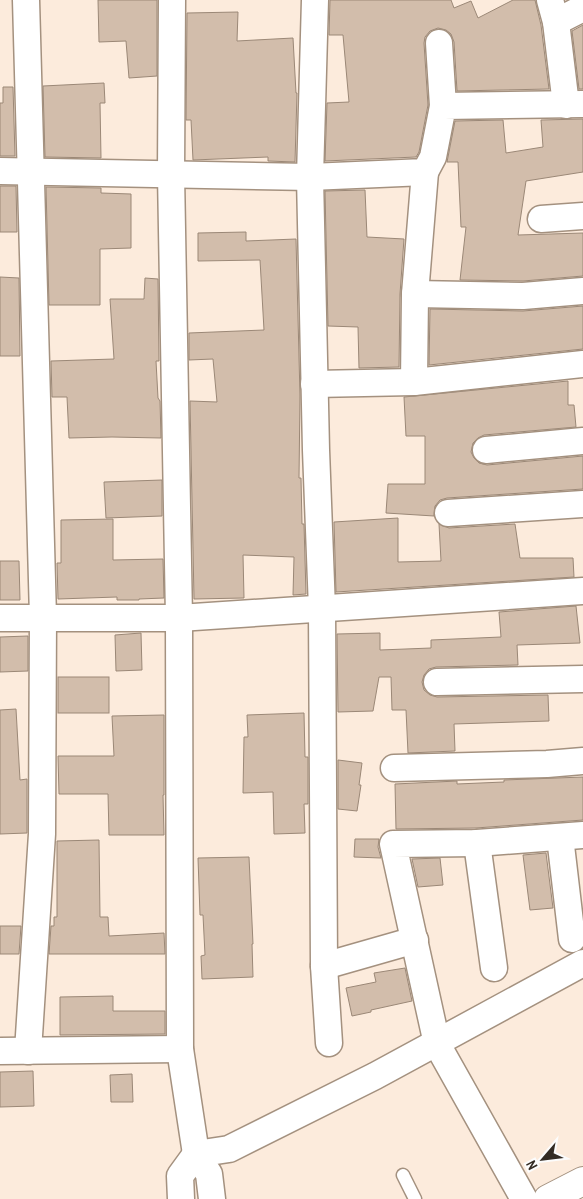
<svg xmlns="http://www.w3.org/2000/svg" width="583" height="1199" font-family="'Archivo Narrow',sans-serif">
  <rect width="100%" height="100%" fill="#fcebdc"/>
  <g fill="#d2bdab" stroke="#9b8877">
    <path d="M98,0H157V76L129,78L126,41L99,42Z"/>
    <path d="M330,0H451L454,8L471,1L478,18L513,0H535L541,25L549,89L457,91L454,42L451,34L446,30L438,28L430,31L425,37L424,43L428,105L419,152L416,157L325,161L327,103L349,102L343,35H329Z"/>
    <path d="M238,12L237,41L293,38L296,93H297L295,162L268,161V157L193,160L191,120H186L187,13Z"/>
    <path d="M583,25V89H579L572,31Z"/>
    <path d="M104,83L105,103H100L101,158L45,157L43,86Z"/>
    <path d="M3,87H13L15,156H0V103H3Z"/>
    <path d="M583,119V172L526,181L518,235L583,233V276L523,281L460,280L466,227H461L458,162H447L455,121L503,120L506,153L543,147L541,120Z"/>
    <path d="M0,186H16L17,232H0Z"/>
    <path d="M46,187L101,188V193L131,194V248L100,249V305H49Z"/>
    <path d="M365,190L367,237L404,239L400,294L399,367L359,368L358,327L328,326L325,191Z"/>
    <path d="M246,232V241L296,239L300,396L299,478H301L302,524H304L306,594L293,595L294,557L243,555L244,598L194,599L190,401L217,402L213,359L189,360V333L264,330L260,260L198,261V233Z"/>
    <path d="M0,277L19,278L20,356H0Z"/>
    <path d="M145,278L158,279L159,361H156L158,398L160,401L161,438L112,437L69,438L67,397H52L51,361L114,359L110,299H144Z"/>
    <path d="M583,306V349L429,365L430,309L523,311Z"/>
    <path d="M568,381V405H574L576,427L484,435L478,438L473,443L471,452L474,458L479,463L487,465L583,456V489L447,498L440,500L435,506L434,516L386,513L388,484H425V436H406L404,397Z"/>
    <path d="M162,480V516L106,518L104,482Z"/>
    <path d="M398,518V562L441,561L439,524L449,528L515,524L520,558H573L574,577L336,592L334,522Z"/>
    <path d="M113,519V560L163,559L164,598L139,599V600H117V597L58,599L57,563H61V520Z"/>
    <path d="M0,561H19L20,600H0Z"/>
    <path d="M576,606L580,643L517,645L518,665L436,667L429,669L424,675L422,682L424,690L430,695L437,697L548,695L549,721L454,724L455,751L408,753L406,710H392L391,677H379L373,711L338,712L337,634L380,633V650L431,648V640L501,637L499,612Z"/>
    <path d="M141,633L142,670L116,671L115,635Z"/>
    <path d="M28,636V671L0,672V637Z"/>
    <rect x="58" y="677" width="51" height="36"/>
    <path d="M16,709L20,780L27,779V833L0,834V710Z"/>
    <path d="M304,713L305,757H308V804H304L305,833L274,834L273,792L243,793L244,737H248L247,715Z"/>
    <path d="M164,715V795H163L164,835H109L108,794H59L58,756H114L112,716Z"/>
    <path d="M338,760L362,763L359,785H361L357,811L338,809Z"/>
    <path d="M583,777V820L476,828L396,829L395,784L457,781V784L504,782V780Z"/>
    <path d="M355,839H379L378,847L381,858L354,857Z"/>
    <path d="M99,840L100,917H108L109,936L164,933L165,954H49L51,926H54V917H57V841Z"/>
    <path d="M546,853L553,908L530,910L523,855Z"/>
    <path d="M249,857L253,944H252L253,977L202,979L201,956L205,955L203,915H200L198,858Z"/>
    <path d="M440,858L443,885L418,887L412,859Z"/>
    <path d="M0,926H21L19,954H0Z"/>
    <path d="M405,968L412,1001L371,1010V1012L352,1016L346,988L376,982L374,973Z"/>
    <path d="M113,996V1011H165V1034L60,1035V997Z"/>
    <path d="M33,1071L34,1106L0,1107V1072Z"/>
    <path d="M132,1074L133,1102H111L110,1075Z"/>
  </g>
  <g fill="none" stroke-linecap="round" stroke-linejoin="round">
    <defs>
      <path id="lane" d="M403,1175L415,1199"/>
      <g id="street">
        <path d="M26,0L43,617L42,834L28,1051"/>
        <path d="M172,0L171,174L179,618L180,1049L196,1154L209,1174L212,1199"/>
        <path d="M315,0L310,177L316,450L322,609L324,966L329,1043"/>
        <path d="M550,0L556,22L566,105"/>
        <path d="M556,22L583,8"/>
        <path d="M439,43L443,106"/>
        <path d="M0,171L310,177L425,172L433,157L443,106L583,104"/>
        <path d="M541,219L583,216"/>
        <path d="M415,294L523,296L583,291"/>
        <path d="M414,382L415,294L425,172"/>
        <path d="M314,384L414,382L583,364"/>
        <path d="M486,450L583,441"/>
        <path d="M448,513L583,504"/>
        <path d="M0,618H179L583,591"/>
        <path d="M437,682L583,679"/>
        <path d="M394,768L547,764L583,761"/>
        <path d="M560,837L572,939"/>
        <path d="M477,843L494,968"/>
        <path d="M324,966L415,940"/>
        <path d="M0,1051L180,1049"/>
        <path d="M181,1199L180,1176L196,1154L229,1149L375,1076L583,963"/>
        <path d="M524,1199L437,1044L393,844L477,843L583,835"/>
      </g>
      <path id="secondary" d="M548,1199L583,1181"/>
    </defs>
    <use href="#lane" stroke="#a4917f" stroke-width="15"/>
    <use href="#street" stroke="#a4917f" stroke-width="29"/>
    <use href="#secondary" stroke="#a4917f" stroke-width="30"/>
    <use href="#lane" stroke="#fff" stroke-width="12"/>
    <use href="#street" stroke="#fff" stroke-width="26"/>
    <use href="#secondary" stroke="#fff" stroke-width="28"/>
  </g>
  <g transform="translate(543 1159) rotate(242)" stroke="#fcfcfc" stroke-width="4" paint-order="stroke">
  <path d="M0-4L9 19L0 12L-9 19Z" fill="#332b23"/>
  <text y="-8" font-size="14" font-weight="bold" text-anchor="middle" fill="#332b23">N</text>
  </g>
</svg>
